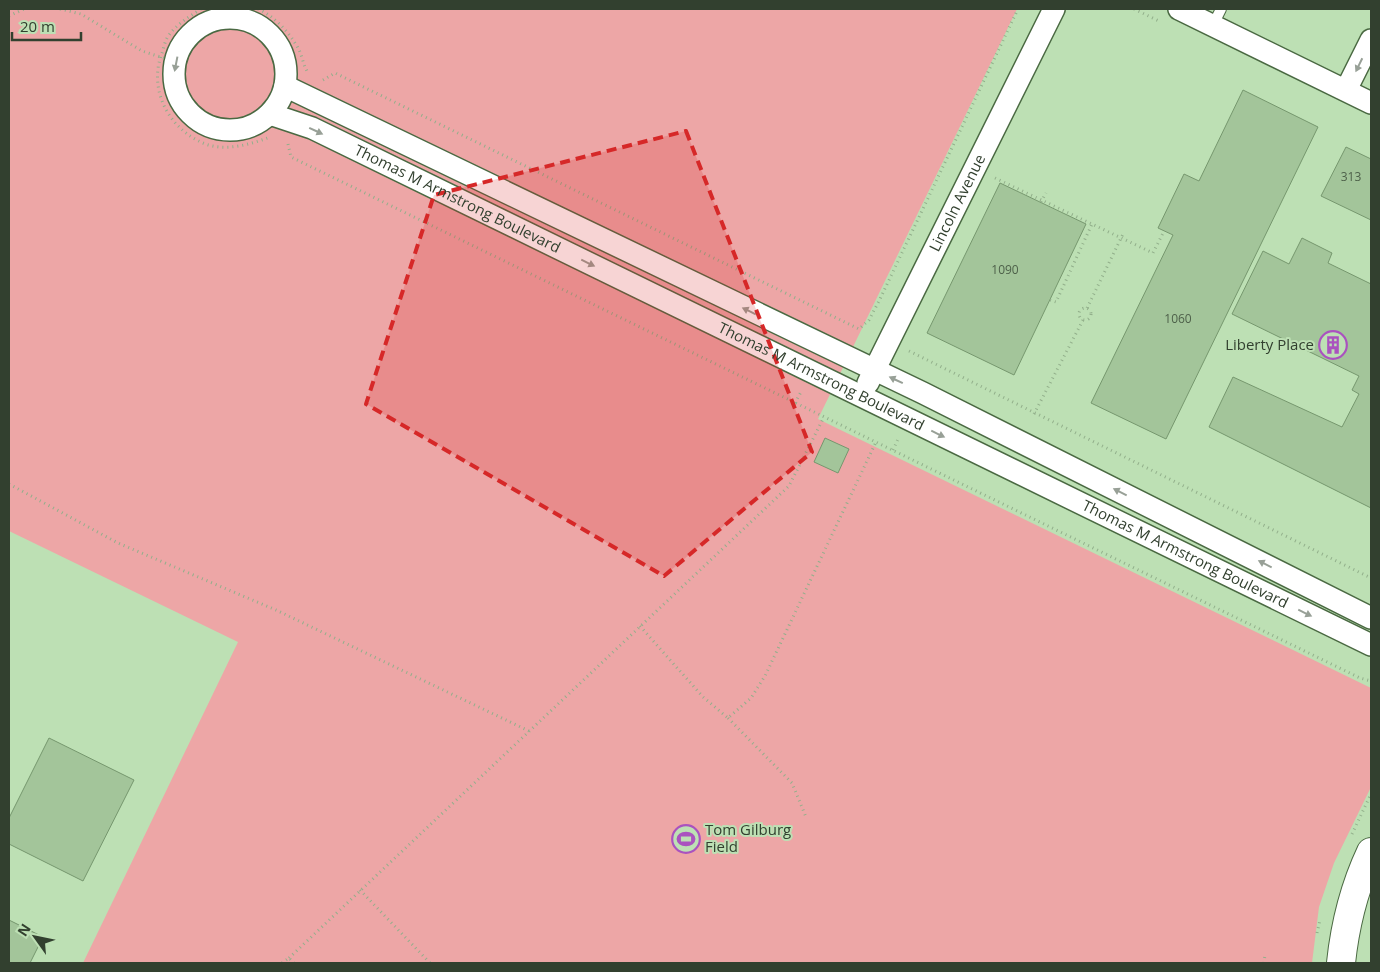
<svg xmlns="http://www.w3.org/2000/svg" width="1380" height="972" font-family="'Open Sans',sans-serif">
  <rect width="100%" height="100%" fill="#bde0b4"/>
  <path fill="#eda6a6" d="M9,9H1017L818,419L1371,688V787L1334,863L1319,907L1312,963H83L238,642L9,531Z"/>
  <g fill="#a3c59a" stroke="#76976e">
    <path d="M1243,90L1318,127L1166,439L1091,403L1173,235L1158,228L1184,174L1199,181Z"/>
    <path d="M1346,147L1371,159V220L1321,196Z"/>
    <path d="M1000,183L1086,224L1014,375L927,333Z"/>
    <path d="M1302,238L1332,253L1328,263L1371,284V508L1209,427L1233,377L1342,427L1359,394L1352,390L1359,376L1232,314L1263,251L1289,264Z"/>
    <path d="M825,438L849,449L838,473L814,462Z"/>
    <path d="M49,738L134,780L83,881L9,844V818Z"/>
    <path d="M9,920L43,937L30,963H9Z"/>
  </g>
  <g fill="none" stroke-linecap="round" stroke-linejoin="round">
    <defs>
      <path id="lane" d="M1213,25L1221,9"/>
      <g id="street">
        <path d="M1179,9L1371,103"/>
        <circle cx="230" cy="74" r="56"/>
        <path d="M285,86L923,393L1371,618"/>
        <path d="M1346,90L1371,40"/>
        <path id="s1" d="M270,114L312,128L1371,645"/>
        <path id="s2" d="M868,383L1054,9"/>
      </g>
      <path id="secondary" d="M1341,963C1345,925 1354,888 1371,852"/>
    </defs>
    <use href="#lane" stroke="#4a6942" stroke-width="12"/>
    <use href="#street" stroke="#4a6942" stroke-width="24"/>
    <use href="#secondary" stroke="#4a6942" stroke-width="30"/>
    <g stroke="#92af8b" stroke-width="3" stroke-dasharray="1 4" stroke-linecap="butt">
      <path d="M60,9L81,14L142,51L176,62"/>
      <path d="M201,9C189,17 178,23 169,35C165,40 164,47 162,53C148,89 168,128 203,143C224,152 249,145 270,137"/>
      <path d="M258,9C273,15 290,33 298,48C302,55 303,64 307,71"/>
      <path d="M1134,9L1161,22"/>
      <path d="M9,16L24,9"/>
      <path d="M323,80L335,73L859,329L869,320L880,299L1018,9"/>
      <path d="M288,144L291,157L1360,678L1371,681"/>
      <path d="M995,178L1153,253L1164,231"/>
      <path d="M1041,202L1046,193"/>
      <path d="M1050,300L1056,302L1092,224"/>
      <path d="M1087,308L1124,232"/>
      <circle cx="1085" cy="314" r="6"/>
      <path d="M909,351L1371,578"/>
      <path d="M795,403L802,390"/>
      <path d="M1034,414L1083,320"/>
      <path d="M893,450L899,437"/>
      <path d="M9,484L118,543L276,610L529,731"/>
      <path d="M640,626L703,697L728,718L751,698L765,676L876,442"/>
      <path d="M728,718L792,783L806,817"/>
      <path d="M1352,834L1371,794"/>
      <path d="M360,890L430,963"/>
      <path d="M1317,933L1320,920"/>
      <path d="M289,958L789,486L824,417"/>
      <path d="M282,963L289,958L294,963"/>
      <path d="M1264,963L1265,954"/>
    </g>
    <use href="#lane" stroke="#fff" stroke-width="10"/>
    <use href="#street" stroke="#fff" stroke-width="21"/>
    <use href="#secondary" stroke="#fff" stroke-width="28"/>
  </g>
  <defs><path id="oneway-solid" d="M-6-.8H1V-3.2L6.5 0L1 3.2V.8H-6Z" transform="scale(1.25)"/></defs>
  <g fill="#98a097">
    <use href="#oneway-solid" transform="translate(176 64) rotate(101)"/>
    <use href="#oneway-solid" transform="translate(1359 65) rotate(116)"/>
    <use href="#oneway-solid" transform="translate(316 131) rotate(25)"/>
    <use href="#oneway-solid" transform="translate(588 263) rotate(26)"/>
    <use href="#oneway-solid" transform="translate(749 311) rotate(-154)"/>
    <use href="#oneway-solid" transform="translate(896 380) rotate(-155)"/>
    <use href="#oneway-solid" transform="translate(938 434) rotate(26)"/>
    <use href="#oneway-solid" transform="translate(1120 492) rotate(-153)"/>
    <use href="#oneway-solid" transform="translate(1265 564) rotate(-153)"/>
    <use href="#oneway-solid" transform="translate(1305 613) rotate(26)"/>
  </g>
  <path fill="#d62828" fill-opacity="0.2" stroke="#d62828" stroke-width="4" stroke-dasharray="10 6" stroke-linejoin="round" d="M686,131L812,452L664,576L366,404L434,195Z"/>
  <defs>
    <symbol id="building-ring" viewBox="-11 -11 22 22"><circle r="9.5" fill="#bde0b4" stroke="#aa52bf" stroke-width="1.5"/><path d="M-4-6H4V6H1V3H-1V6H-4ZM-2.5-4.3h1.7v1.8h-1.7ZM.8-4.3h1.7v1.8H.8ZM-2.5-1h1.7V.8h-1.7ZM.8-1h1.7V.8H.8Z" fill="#aa52bf"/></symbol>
    <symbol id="stadium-ring" viewBox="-11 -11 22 22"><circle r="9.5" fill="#bde0b4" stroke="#aa52bf" stroke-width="1.5"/><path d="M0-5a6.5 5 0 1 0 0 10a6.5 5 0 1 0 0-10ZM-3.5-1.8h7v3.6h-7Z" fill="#aa52bf"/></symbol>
  </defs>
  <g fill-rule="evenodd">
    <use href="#building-ring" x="1317" y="329" width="32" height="32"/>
    <use href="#stadium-ring" x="670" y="823" width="32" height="32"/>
  </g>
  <g text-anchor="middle" stroke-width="4" stroke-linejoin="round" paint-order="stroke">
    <g font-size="12" fill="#4e614a">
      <text x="1351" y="181">313</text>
      <text x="1005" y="274">1090</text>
      <text x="1178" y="323">1060</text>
    </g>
    <g font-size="15" fill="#32402f" stroke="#bde0b4">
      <text dy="5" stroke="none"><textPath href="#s1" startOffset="206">Thomas M Armstrong Boulevard</textPath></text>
      <text dy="5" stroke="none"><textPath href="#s2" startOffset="201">Lincoln Avenue</textPath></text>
      <text dy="5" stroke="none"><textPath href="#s1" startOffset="611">Thomas M Armstrong Boulevard</textPath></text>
      <text dy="5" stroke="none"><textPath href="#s1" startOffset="1016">Thomas M Armstrong Boulevard</textPath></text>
    </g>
    <g font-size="15" fill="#32402f" stroke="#bde0b4" text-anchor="end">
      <text x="1314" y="350">Liberty Place</text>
      <text x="705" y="835" text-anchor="start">Tom Gilburg<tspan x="705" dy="17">Field</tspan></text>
    </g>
  </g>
  <rect width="1380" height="972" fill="none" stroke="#32402f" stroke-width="20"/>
  <g transform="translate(35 937) rotate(303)" stroke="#bde0b4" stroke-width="4" paint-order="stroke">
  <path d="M0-4L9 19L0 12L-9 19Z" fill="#32402f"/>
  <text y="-8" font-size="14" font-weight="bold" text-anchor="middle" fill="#32402f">N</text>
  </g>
  <path d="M12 32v8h69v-8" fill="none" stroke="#32402f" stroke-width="2.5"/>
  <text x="20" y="32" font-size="15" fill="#32402f" stroke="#bde0b4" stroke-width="4" paint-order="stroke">20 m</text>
</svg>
